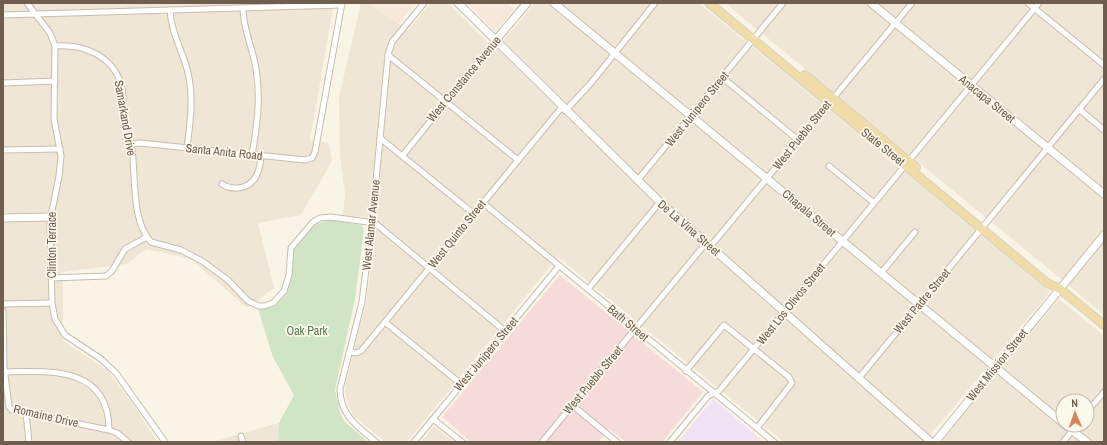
<svg xmlns="http://www.w3.org/2000/svg" width="1107" height="445" font-family="'Archivo Narrow',sans-serif">
  <rect width="100%" height="100%" fill="#f9f4e6"/>
  <g fill="#f0e6d5" fill-rule="evenodd">
    <path d="M3,3H334L310,140L329,143L332,161L301,215L258,223L274,288L247,308L191,259L146,249L127,264L63,272V341L107,370L136,408L157,442H3Z"/>
    <path d="M361,3H369L408,30L431,3H448L495,50L535,3H699L1050,292L931,434L927,442H784L558,257L407,442H385L354,416L350,410L345,394V386L367,297L377,219L343,215L345,193L340,155L339,97Z"/>
    <path d="M725,3H1104V315L1061,279Z"/>
    <path d="M1059,299L1104,336V442H943V439ZM1063,401H1087V425H1063Z"/>
    <path d="M279,423L278,442H212Z"/>
    <path d="M434,426L454,442H421Z"/>
  </g>
  <g fill="#f8e7db">
    <path d="M369,3H416L399,23Z"/>
    <path d="M467,3H507L514,9L495,32Z"/>
  </g>
  <path fill="#f1e3f5" d="M713,399L764,442H678Z"/>
  <path fill="#f6dbdb" d="M560,275L703,392L662,442H626L609,429L598,442H471L442,417Z"/>
  <path fill="#cfe5c6" d="M331,220L361,225L364,230L355,299L335,390L340,412L344,421L368,442H278L279,423L294,395L273,357L258,309L272,307L283,297L291,281L292,254L295,247L315,224Z"/>
  <g fill="none" stroke-linecap="round" stroke-linejoin="round">
    <defs>
      <g id="street">
        <path d="M27,3L50,33L55,46L54,119L61,156L59,176L50,221L52,303L55,319L65,335L101,359L116,373L165,442"/>
        <path d="M1028,3L1104,65"/>
        <path d="M243,8C243,30 253,48 256,69C261,98 257,126 252,155"/>
        <path d="M170,10C171,33 183,51 188,73C194,98 190,123 187,148"/>
        <path d="M3,15L342,5"/>
        <path d="M55,46C83,44 112,55 121,84C124,95 123,106 124,117C125,129 130,139 132,150C136,178 131,220 151,242L181,250L202,261L228,280L248,301L259,306H264L273,303L284,291L289,275L291,248L313,222L320,218L331,217L375,223L505,331"/>
        <path d="M388,55L518,160"/>
        <path d="M723,78L798,140"/>
        <path d="M3,83L55,81"/>
        <path d="M1079,109L1104,130"/>
        <path d="M565,111L591,83L655,3"/>
        <path d="M380,138L474,214"/>
        <path d="M130,144L140,143L305,160L312,158L315,152L342,3"/>
        <path d="M3,150L60,149"/>
        <path d="M403,155L495,41"/>
        <path d="M829,166L874,203"/>
        <path d="M637,181L783,3"/>
        <path d="M222,184C227,188 232,188 237,188C255,187 260,172 261,156"/>
        <path d="M483,203L774,442"/>
        <path d="M710,247L912,3"/>
        <path d="M881,273L915,232"/>
        <path d="M51,278L106,276L112,271L125,249L147,237"/>
        <path d="M588,289L660,202"/>
        <path d="M3,304L52,303"/>
        <path d="M3,311L4,367L9,407L12,410L26,413L109,430L117,433L128,442"/>
        <path d="M385,322L461,384"/>
        <path d="M349,352L356,353L361,351L562,107"/>
        <path d="M686,371L724,325L789,377L792,383L757,428"/>
        <path d="M3,372C48,371 109,365 109,430"/>
        <path d="M859,378L1104,79"/>
        <path d="M572,405L617,442"/>
        <path d="M1087,412L1104,392"/>
        <path d="M26,413L29,442"/>
        <path d="M433,419L462,442"/>
        <path d="M241,436L243,442"/>
        <path d="M376,442C357,426 340,415 340,389L362,302L372,222L388,55L392,42L424,3"/>
        <path d="M414,442L559,266"/>
        <path d="M542,442L706,243"/>
        <path d="M670,442L708,396L719,391L1039,3"/>
        <path d="M1063,442L1077,425"/>
      </g>
      <g id="secondary">
        <path d="M458,3L660,202L931,442"/>
        <path d="M554,3L1063,423"/>
        <path d="M871,3L1104,194"/>
        <path d="M495,41L527,3"/>
        <path d="M3,218L50,217"/>
        <path d="M1065,425L1087,442"/>
        <path d="M935,442L1104,235"/>
      </g>
      <g id="primary">
        <path d="M709,3L1047,283L1060,289L1104,325"/>
        <path d="M805,75L916,167"/>
      </g>
    </defs>
    <use href="#street" stroke="#c9bcae" stroke-width="7"/>
    <use href="#secondary" stroke="#cbbdac" stroke-width="9"/>
    <use href="#primary" stroke="#d7d2cd" stroke-width="10"/>
    <use href="#street" stroke="#fff" stroke-width="5"/>
    <use href="#secondary" stroke="#fff" stroke-width="7"/>
    <use href="#primary" stroke="#efdca7" stroke-width="8"/>
  </g>
  <g text-anchor="middle" stroke-width="3.5" stroke-linejoin="round" paint-order="stroke">
    <g font-size="12" fill="#6f5d4e" stroke="#fcf8ec">
      <text transform="translate(464 79) rotate(-50)" y="4">West Constance Avenue</text>
      <text transform="translate(987 99) rotate(39)" y="4">Anacapa Street</text>
      <text transform="translate(697 109) rotate(-51)" y="4">West Junipero Street</text>
      <text transform="translate(125 118) rotate(80)" y="4">Samarkand Drive</text>
      <text transform="translate(802 135) rotate(-51)" y="4">West Pueblo Street</text>
      <text transform="translate(883 147) rotate(39)" y="4">State Street</text>
      <text transform="translate(224 152) rotate(6)" y="4">Santa Anita Road</text>
      <text transform="translate(809 213) rotate(40)" y="4">Chapala Street</text>
      <text transform="translate(371 225) rotate(-84)" y="4">West Alamar Avenue</text>
      <text transform="translate(689 228) rotate(41)" y="4">De La Vina Street</text>
      <text transform="translate(457 234) rotate(-51)" y="4">West Quinto Street</text>
      <text transform="translate(52 245) rotate(-90)" y="4">Clinton Terrace</text>
      <text transform="translate(922 301) rotate(-50)" y="4">West Padre Street</text>
      <text transform="translate(791 304) rotate(-51)" y="4">West Los Olivos Street</text>
      <text transform="translate(628 323) rotate(40)" y="4">Bath Street</text>
      <text transform="translate(486 354) rotate(-50)" y="4">West Junipero Street</text>
      <text transform="translate(997 365) rotate(-51)" y="4">West Mission Street</text>
      <text transform="translate(593 380) rotate(-50)" y="4">West Pueblo Street</text>
      <text transform="translate(46 416) rotate(13)" y="4">Romaine Drive</text>
    </g>
    <g font-size="12" fill="#54794b" stroke="#fcf8ec">
      <text x="307" y="335">Oak Park</text>
    </g>
  </g>
  <rect width="1107" height="445" fill="none" stroke="#6f5d4e" stroke-width="8"/>
  <g transform="translate(1075 413) rotate(358)"><circle r="19" fill="#fcf8ec" stroke="#c4baad"/>
  <path d="M0-3L7 15L0 10L-7 15Z" fill="#d3835b"/>
  <text y="-6" font-size="11" font-weight="bold" text-anchor="middle" fill="#6f5d4e">N</text>
  </g>
</svg>
